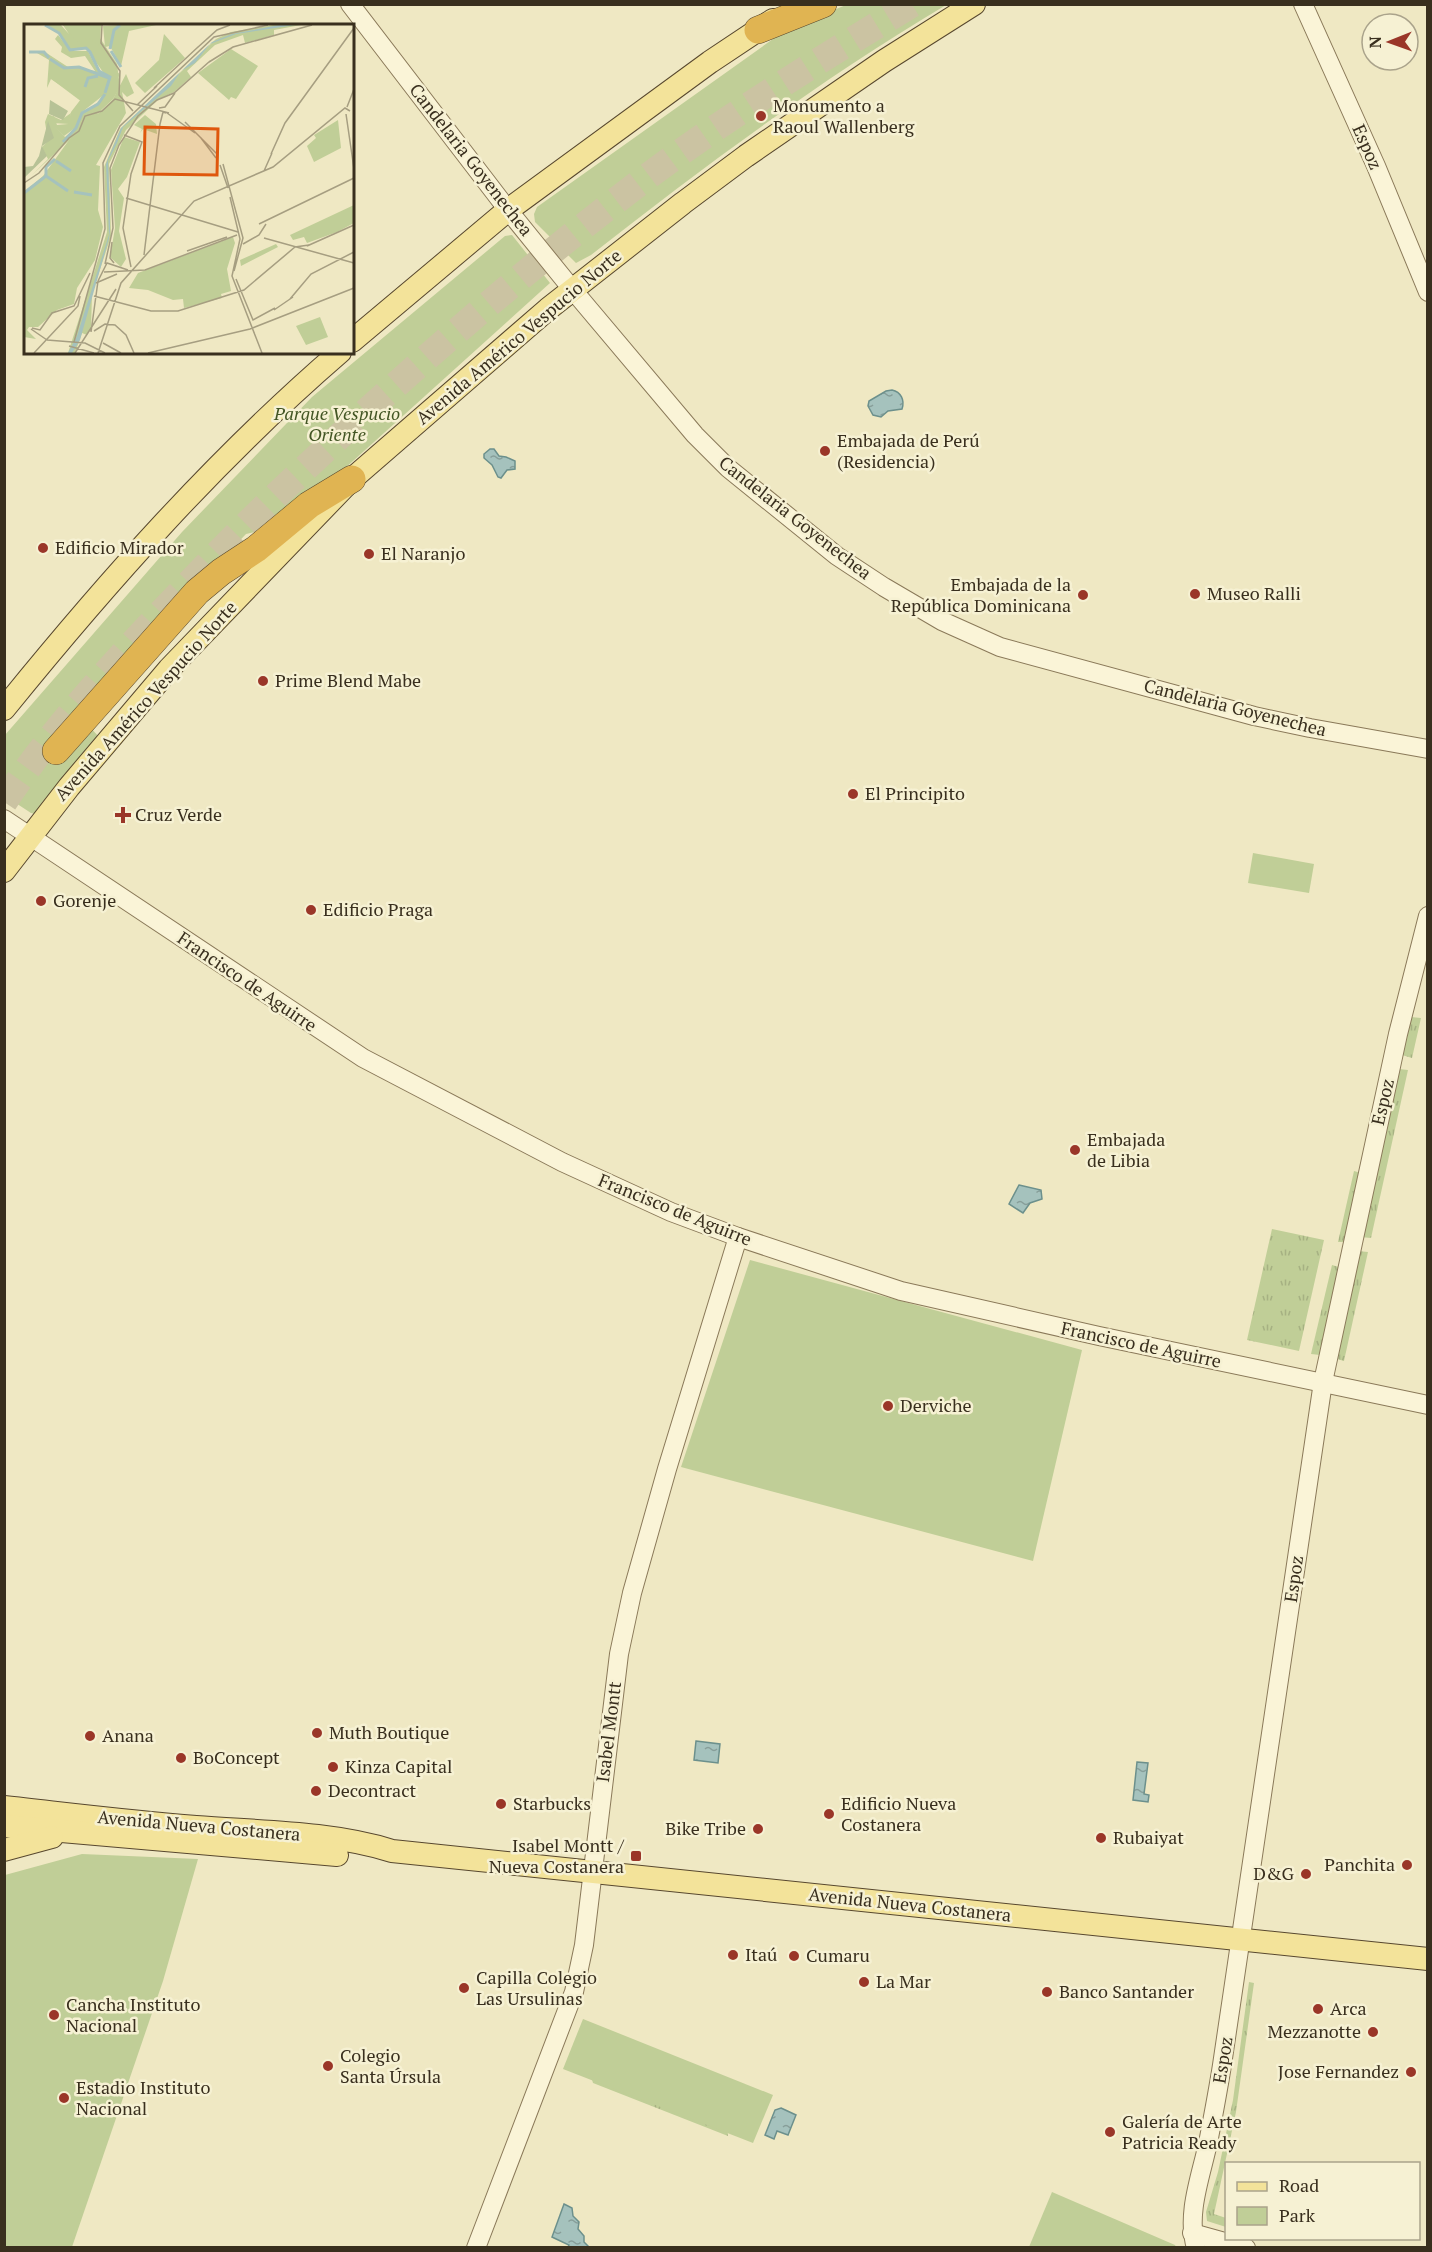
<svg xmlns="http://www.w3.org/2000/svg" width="1432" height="2252" font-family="'PT Serif',serif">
  <defs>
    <pattern id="grass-tufts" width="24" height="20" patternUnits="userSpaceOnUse" patternTransform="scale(1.5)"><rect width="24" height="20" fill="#c0ce97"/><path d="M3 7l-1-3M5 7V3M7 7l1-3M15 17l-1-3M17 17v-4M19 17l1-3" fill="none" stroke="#a6b182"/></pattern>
    <pattern id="water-ripples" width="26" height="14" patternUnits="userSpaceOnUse" patternTransform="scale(1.5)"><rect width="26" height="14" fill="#a5c2bd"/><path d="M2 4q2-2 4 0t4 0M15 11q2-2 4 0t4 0" fill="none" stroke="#879e99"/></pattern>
  </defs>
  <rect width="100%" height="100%" fill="#efe8c3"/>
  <g fill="url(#grass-tufts)">
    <path d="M1411,1017L1421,1018L1412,1058L1402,1055Z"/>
    <path d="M1399,1069L1408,1070L1371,1238L1360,1237Z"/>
    <path d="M1354,1171L1361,1173L1346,1242H1338Z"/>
    <path d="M1272,1229L1324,1240L1299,1351L1247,1340Z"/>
    <path d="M1358,1251L1368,1252L1344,1361L1334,1358Z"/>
    <path d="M1332,1265L1339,1267L1320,1355L1311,1354Z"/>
    <path d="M1249,1982L1254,1983L1236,2112L1214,2214L1226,2218V2227L1207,2221L1206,2212L1218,2172L1233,2100Z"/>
    <path d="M591,2076L727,2122L728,2136L593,2083Z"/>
  </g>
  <g fill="#c0ce97">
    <path d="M846,5H946C822,79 704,166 591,255L576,263L535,222L534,214L537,207L787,29Z"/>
    <path d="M512,235L550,283L281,526L246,534L175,608L89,726L99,737L35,814L31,813L5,796V735L182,532L312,397L505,236Z"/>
    <path d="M1253,853L1314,864L1309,893L1248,883Z"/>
    <path d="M750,1260L1082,1350L1033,1561L681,1467Z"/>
    <path d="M82,1854L198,1859L163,1981L72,2247H5V1875Z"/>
    <path d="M583,2019L773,2095L753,2143L563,2069Z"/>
    <path d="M1052,2192L1175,2245L1176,2247H1029Z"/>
  </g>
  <g fill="url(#water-ripples)" stroke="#6c908c" stroke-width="1.5">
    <path d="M892,390C901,392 905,400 902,409L888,411L881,417L873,415L868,406L869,401L886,391Z"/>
    <path d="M490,449H494L499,456L506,457L515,461V469L507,470L501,478L498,477L492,465L484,458V454Z"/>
    <path d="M1019,1185L1041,1190L1042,1199L1030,1203L1023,1213L1009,1204Z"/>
    <path d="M696,1741L720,1744L718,1763L694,1760Z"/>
    <path d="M1137,1762L1148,1763L1144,1794L1149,1795L1148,1802L1133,1800Z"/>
    <path d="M781,2108L796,2115L788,2135L777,2131L774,2139L765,2135L775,2110Z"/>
    <path d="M564,2204L572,2208L573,2216L579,2222L578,2229L584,2236V2242L589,2247H568L569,2245L552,2237Z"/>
  </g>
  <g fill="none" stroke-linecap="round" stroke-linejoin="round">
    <path stroke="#cbc3a2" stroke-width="27" stroke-dasharray="27 14" stroke-linecap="butt" d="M4,802C46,739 96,683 147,628C191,581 234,536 280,492C398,380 521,272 651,174C734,112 823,58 912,4"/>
    <defs>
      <g id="minor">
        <path d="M350,4L508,210L572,289L695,435L728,468L837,556L884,587L942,621L1000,647L1254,716L1310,728L1428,749"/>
        <path d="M1303,4L1376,166L1428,292"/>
        <path d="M4,819L363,1058L562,1162L671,1212L738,1237L901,1291L1099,1336L1428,1405"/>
        <path d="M1192,2233L1246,2248"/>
        <path d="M476,2248L574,1992L584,1945L619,1654L632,1593L667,1469L738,1237"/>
        <path d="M1196,2248C1186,2214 1201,2176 1208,2143C1213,2117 1218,2091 1222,2065L1323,1382L1398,1034L1428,916"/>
      </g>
      <g id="major">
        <path d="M352,341L508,210L710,62L773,20"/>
        <path d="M4,709C107,582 216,459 340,352"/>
        <path d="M4,871L69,787L169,669L352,479L548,309L683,203L746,156L884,61L974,4"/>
        <path d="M4,1807C68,1814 132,1822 196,1827C259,1832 333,1832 392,1851L1428,1959"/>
        <path d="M4,1826L337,1855"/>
        <path d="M4,1850L52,1837"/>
      </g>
      <g id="highway">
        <path d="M758,30L823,4"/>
        <path d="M56,751L197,592L221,572L256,549L309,505L352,479"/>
      </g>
    </defs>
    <use href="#minor" stroke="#8a7959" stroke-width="20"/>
    <use href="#major" stroke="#57472e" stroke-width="24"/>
    <use href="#highway" stroke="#57472e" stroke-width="28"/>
    <use href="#minor" stroke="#faf4d7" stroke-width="18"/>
    <use href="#major" stroke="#f3e39a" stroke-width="22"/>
    <use href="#highway" stroke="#e0b452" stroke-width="27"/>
  </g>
  <g fill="#9a3628" stroke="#f6f1d3" stroke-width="2">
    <circle cx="761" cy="116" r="6"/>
    <circle cx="825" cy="451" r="6"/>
    <circle cx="43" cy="548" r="6"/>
    <circle cx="369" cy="554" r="6"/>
    <circle cx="1195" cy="594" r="6"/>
    <circle cx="1083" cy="595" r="6"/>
    <circle cx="263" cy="681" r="6"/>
    <circle cx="853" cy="794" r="6"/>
    <path d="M120 806h6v6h6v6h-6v6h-6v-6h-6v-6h6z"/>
    <circle cx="41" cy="901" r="6"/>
    <circle cx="311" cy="910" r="6"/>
    <circle cx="1075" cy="1150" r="6"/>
    <circle cx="888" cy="1406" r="6"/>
    <circle cx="317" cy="1733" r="6"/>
    <circle cx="90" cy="1736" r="6"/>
    <circle cx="181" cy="1758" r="6"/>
    <circle cx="333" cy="1767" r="6"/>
    <circle cx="316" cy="1791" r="6"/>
    <circle cx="501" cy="1804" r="6"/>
    <circle cx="829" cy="1814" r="6"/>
    <circle cx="758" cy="1829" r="6"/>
    <circle cx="1101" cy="1838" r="6"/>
    <rect x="630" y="1850" width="12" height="12" rx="3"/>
    <circle cx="1407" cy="1865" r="6"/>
    <circle cx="1306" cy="1874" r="6"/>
    <circle cx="733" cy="1955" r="6"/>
    <circle cx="794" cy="1956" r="6"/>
    <circle cx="864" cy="1982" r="6"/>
    <circle cx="464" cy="1988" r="6"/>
    <circle cx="1047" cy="1992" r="6"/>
    <circle cx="1318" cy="2009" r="6"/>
    <circle cx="54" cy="2015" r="6"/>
    <circle cx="1373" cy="2032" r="6"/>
    <circle cx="328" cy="2066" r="6"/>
    <circle cx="1411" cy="2072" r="6"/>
    <circle cx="64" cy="2098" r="6"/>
    <circle cx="1110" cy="2132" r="6"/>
  </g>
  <g text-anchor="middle" stroke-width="5" stroke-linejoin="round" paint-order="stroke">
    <g font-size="18" fill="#392f1e" stroke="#f6f1d3" text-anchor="start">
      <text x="773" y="112">Monumento a<tspan x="773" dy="21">Raoul Wallenberg</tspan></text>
      <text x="837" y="447">Embajada de Perú<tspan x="837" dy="21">(Residencia)</tspan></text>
      <text x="55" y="554">Edificio Mirador</text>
      <text x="381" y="560">El Naranjo</text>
      <text x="1071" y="591" text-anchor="end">Embajada de la<tspan x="1071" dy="21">República Dominicana</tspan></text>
      <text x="1207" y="600">Museo Ralli</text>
      <text x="275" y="687">Prime Blend Mabe</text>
      <text x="865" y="800">El Principito</text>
      <text x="135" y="821">Cruz Verde</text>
      <text x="53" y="907">Gorenje</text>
      <text x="323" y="916">Edificio Praga</text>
      <text x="1087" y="1146">Embajada<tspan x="1087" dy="21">de Libia</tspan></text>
      <text x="900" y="1412">Derviche</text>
      <text x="329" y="1739">Muth Boutique</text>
      <text x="102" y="1742">Anana</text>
      <text x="193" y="1764">BoConcept</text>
      <text x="345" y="1773">Kinza Capital</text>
      <text x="328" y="1797">Decontract</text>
      <text x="513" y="1810">Starbucks</text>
      <text x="841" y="1810">Edificio Nueva<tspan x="841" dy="21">Costanera</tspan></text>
      <text x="746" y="1835" text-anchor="end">Bike Tribe</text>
      <text x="1113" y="1844">Rubaiyat</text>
      <text x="624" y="1852" text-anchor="end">Isabel Montt /<tspan x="624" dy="21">Nueva Costanera</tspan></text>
      <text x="1395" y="1871" text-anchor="end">Panchita</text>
      <text x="1294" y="1880" text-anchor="end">D&amp;G</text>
      <text x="745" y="1961">Itaú</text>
      <text x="806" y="1962">Cumaru</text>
      <text x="476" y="1984">Capilla Colegio<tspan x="476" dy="21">Las Ursulinas</tspan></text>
      <text x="876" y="1988">La Mar</text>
      <text x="1059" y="1998">Banco Santander</text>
      <text x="66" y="2011">Cancha Instituto<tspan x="66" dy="21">Nacional</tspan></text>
      <text x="1330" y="2015">Arca</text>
      <text x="1361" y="2038" text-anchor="end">Mezzanotte</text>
      <text x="340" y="2062">Colegio<tspan x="340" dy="21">Santa Úrsula</tspan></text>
      <text x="1399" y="2078" text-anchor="end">Jose Fernandez</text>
      <text x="76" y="2094">Estadio Instituto<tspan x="76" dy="21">Nacional</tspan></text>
      <text x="1122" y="2128">Galería de Arte<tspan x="1122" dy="21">Patricia Ready</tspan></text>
    </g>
    <g font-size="18" fill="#392f1e" stroke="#f6f1d3">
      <text transform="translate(1367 147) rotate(66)" y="6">Espoz</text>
      <text transform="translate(471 160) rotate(52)" y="6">Candelaria Goyenechea</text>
      <text transform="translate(519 337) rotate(-40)" y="6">Avenida Américo Vespucio Norte</text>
      <text transform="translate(795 518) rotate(38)" y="6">Candelaria Goyenechea</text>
      <text transform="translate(146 701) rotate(-48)" y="6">Avenida Américo Vespucio Norte</text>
      <text transform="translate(1235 708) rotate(14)" y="6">Candelaria Goyenechea</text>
      <text transform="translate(247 982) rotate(34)" y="6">Francisco de Aguirre</text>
      <text transform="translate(1383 1102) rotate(-77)" y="6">Espoz</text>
      <text transform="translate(675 1210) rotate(22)" y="6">Francisco de Aguirre</text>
      <text transform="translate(1141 1345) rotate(12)" y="6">Francisco de Aguirre</text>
      <text transform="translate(1294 1579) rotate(-82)" y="6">Espoz</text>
      <text transform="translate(609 1732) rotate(-83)" y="6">Isabel Montt</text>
      <text transform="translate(199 1826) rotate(5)" y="6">Avenida Nueva Costanera</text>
      <text transform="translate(910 1905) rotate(6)" y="6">Avenida Nueva Costanera</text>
      <text transform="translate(1223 2060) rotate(-81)" y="6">Espoz</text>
    </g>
    <g font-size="18" font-style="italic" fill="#435624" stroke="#f6f1d3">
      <text x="337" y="420">Parque Vespucio<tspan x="337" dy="21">Oriente</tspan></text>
    </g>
  </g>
  <g transform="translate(24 24)">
    <rect width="330" height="330" fill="#efe8c3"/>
    <path d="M21,1H37L45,10L39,1H77L74,11L93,40L96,63L89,75L8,151L24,135L18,123L24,117L21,98L24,90L37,96L47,89L45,100L28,99L41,113L52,104L58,89L76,77L86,58L62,24L47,26L35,8ZM95,1L91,4L96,1H132L105,7L97,42L86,22L81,23L79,2ZM140,10L161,34L121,69L111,59L135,36Z" fill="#c0ce97"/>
    <path d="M34,11L47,27H64L74,47L85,53L95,49L96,52L87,56L86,66L58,88L51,104L40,112L23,95L30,92L33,101L44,100L47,88L57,75L27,55L23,64L25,36L13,29L21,28L44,43L71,47L61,32L47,34L37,28L38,23L31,15Z" fill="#c0ce97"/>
    <path d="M26,76L44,87L39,96L25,90ZM24,97L30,114L18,122L23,132L0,154V143L9,142L15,132Z" fill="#b7c296"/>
    <path d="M39,1H77L76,22L64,14L53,18ZM249,1H277L250,6V11L221,19L219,11L191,21L163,47L167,53L150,68L135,75L102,106L85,140L87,212L68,270L67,305L63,311L58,309L51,329H44L83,208L80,143L96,105L192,15L207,8ZM207,25L234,42L212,75L207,73L205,76L174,49ZM26,35L40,44L55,43L79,51L83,56L82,65L69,78H58L26,54ZM102,50L110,69L103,73L98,68L102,89L72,141L76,142L74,186L79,203L71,236L53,264L50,280L33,286L14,303H5L3,306L12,315L0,313V168L19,152L61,94L75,89L89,75ZM121,91L132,100L133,110L119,105L116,109L118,105L110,101ZM314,96L317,124L290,138L283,122L292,114L290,111ZM100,113L116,118L103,153L94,165L100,174L95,207L102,235L97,243L86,233L91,204L87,146ZM330,181V199L313,208L283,219L280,213L269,216L266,211ZM209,213L211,219L203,245L207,267L197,270L198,274L160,284L159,275L149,276L124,266L105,264L114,249ZM252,220L254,223L217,242L216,236ZM296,293L304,313L282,321L272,302Z" fill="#c0ce97"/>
    <path d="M255,1H271L212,10L186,20L171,39L157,47L147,62L99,103L93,119L84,137L86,190V207L85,214L56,316L48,329H44L53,312L85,211L82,140L97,104L188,18L208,10Z" fill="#a5c2bd"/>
    <path fill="none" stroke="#a5c2bd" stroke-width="3" d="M21,1L35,9L46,26L62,24L66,28L75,47L86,53L81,69M86,25L90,6L96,1M87,27L97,43M5,28H20L25,34M26,35L40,44L55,43L85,54M61,63L64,54L74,52M39,118L52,104L58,89L74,80L81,70M32,137L47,147M22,152L44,167M50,168L68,171M0,169L22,152V143L31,135"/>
    <path fill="none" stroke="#a69e81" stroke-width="1.5" d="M78,1L77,19L96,47L95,71L109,87M173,24L193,6L206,1M185,38L209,23L288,1M130,64L174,23M113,81L133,62M323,83L330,65M135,84L141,83L151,69M143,89L171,109M322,90L330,145M161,98L193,130M100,111L118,118L107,150L99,204L107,243M177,114L192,134M247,130L261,99L330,4M199,140L219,214L210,247M196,141L204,164M240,147L248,129M0,159L15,149L45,114L55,107L61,92L78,87L91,75L145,89M206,173L216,215L208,252L238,329M102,174L214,208M235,200L330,154M240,214L330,239M88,218L86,234L90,239M219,220L235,211L242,200M283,222L330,201M163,227L203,213M120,231L136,100L139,88L142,89M81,240L89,204L86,144L95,121L114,92L133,76L150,69L186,37M80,248L121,246L213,211M212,255L229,296L251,284M74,257L83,239L104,246M72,259L93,250M70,272L127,287H154L220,266L271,223L285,221M266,275L287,250L330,228M250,286L269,273M8,304L16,306L28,289L50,282L66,249M7,305L23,316M70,307L81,300L91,301L102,311L110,329M67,308L74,257M23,316L61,319L81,329M50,318L81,205L79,139L96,102L190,13L244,1M79,319L97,329M45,322L70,329M10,329L54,282L56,272M51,329L92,265M74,329L97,259L170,177L249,143L321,84L326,87M124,329L226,305L330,264"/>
    <path fill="#df570d" fill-opacity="0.15" stroke="#df570d" stroke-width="3" d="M121,103L194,105L193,151L120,150Z"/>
    <rect width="330" height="330" fill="none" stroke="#392f1e" stroke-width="3"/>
  </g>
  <rect width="1432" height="2252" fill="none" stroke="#392f1e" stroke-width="12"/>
  <rect x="1225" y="2162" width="195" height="78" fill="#f6f1d3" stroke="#aaa38b" stroke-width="1.5"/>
  <rect x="1237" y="2182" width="30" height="9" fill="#f3e39a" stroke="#aaa38b" stroke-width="1.5"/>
  <text x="1279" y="2192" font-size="18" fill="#392f1e">Road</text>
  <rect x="1237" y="2207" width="30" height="18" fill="#c0ce97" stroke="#aaa38b" stroke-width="1.5"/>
  <text x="1279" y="2222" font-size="18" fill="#392f1e">Park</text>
  <g transform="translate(1390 42) rotate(269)"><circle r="28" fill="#f6f1d3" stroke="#aaa38b" stroke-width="1.5"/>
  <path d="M0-4.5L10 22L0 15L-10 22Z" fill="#9a3628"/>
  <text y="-9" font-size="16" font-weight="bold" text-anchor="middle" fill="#392f1e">N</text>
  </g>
</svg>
